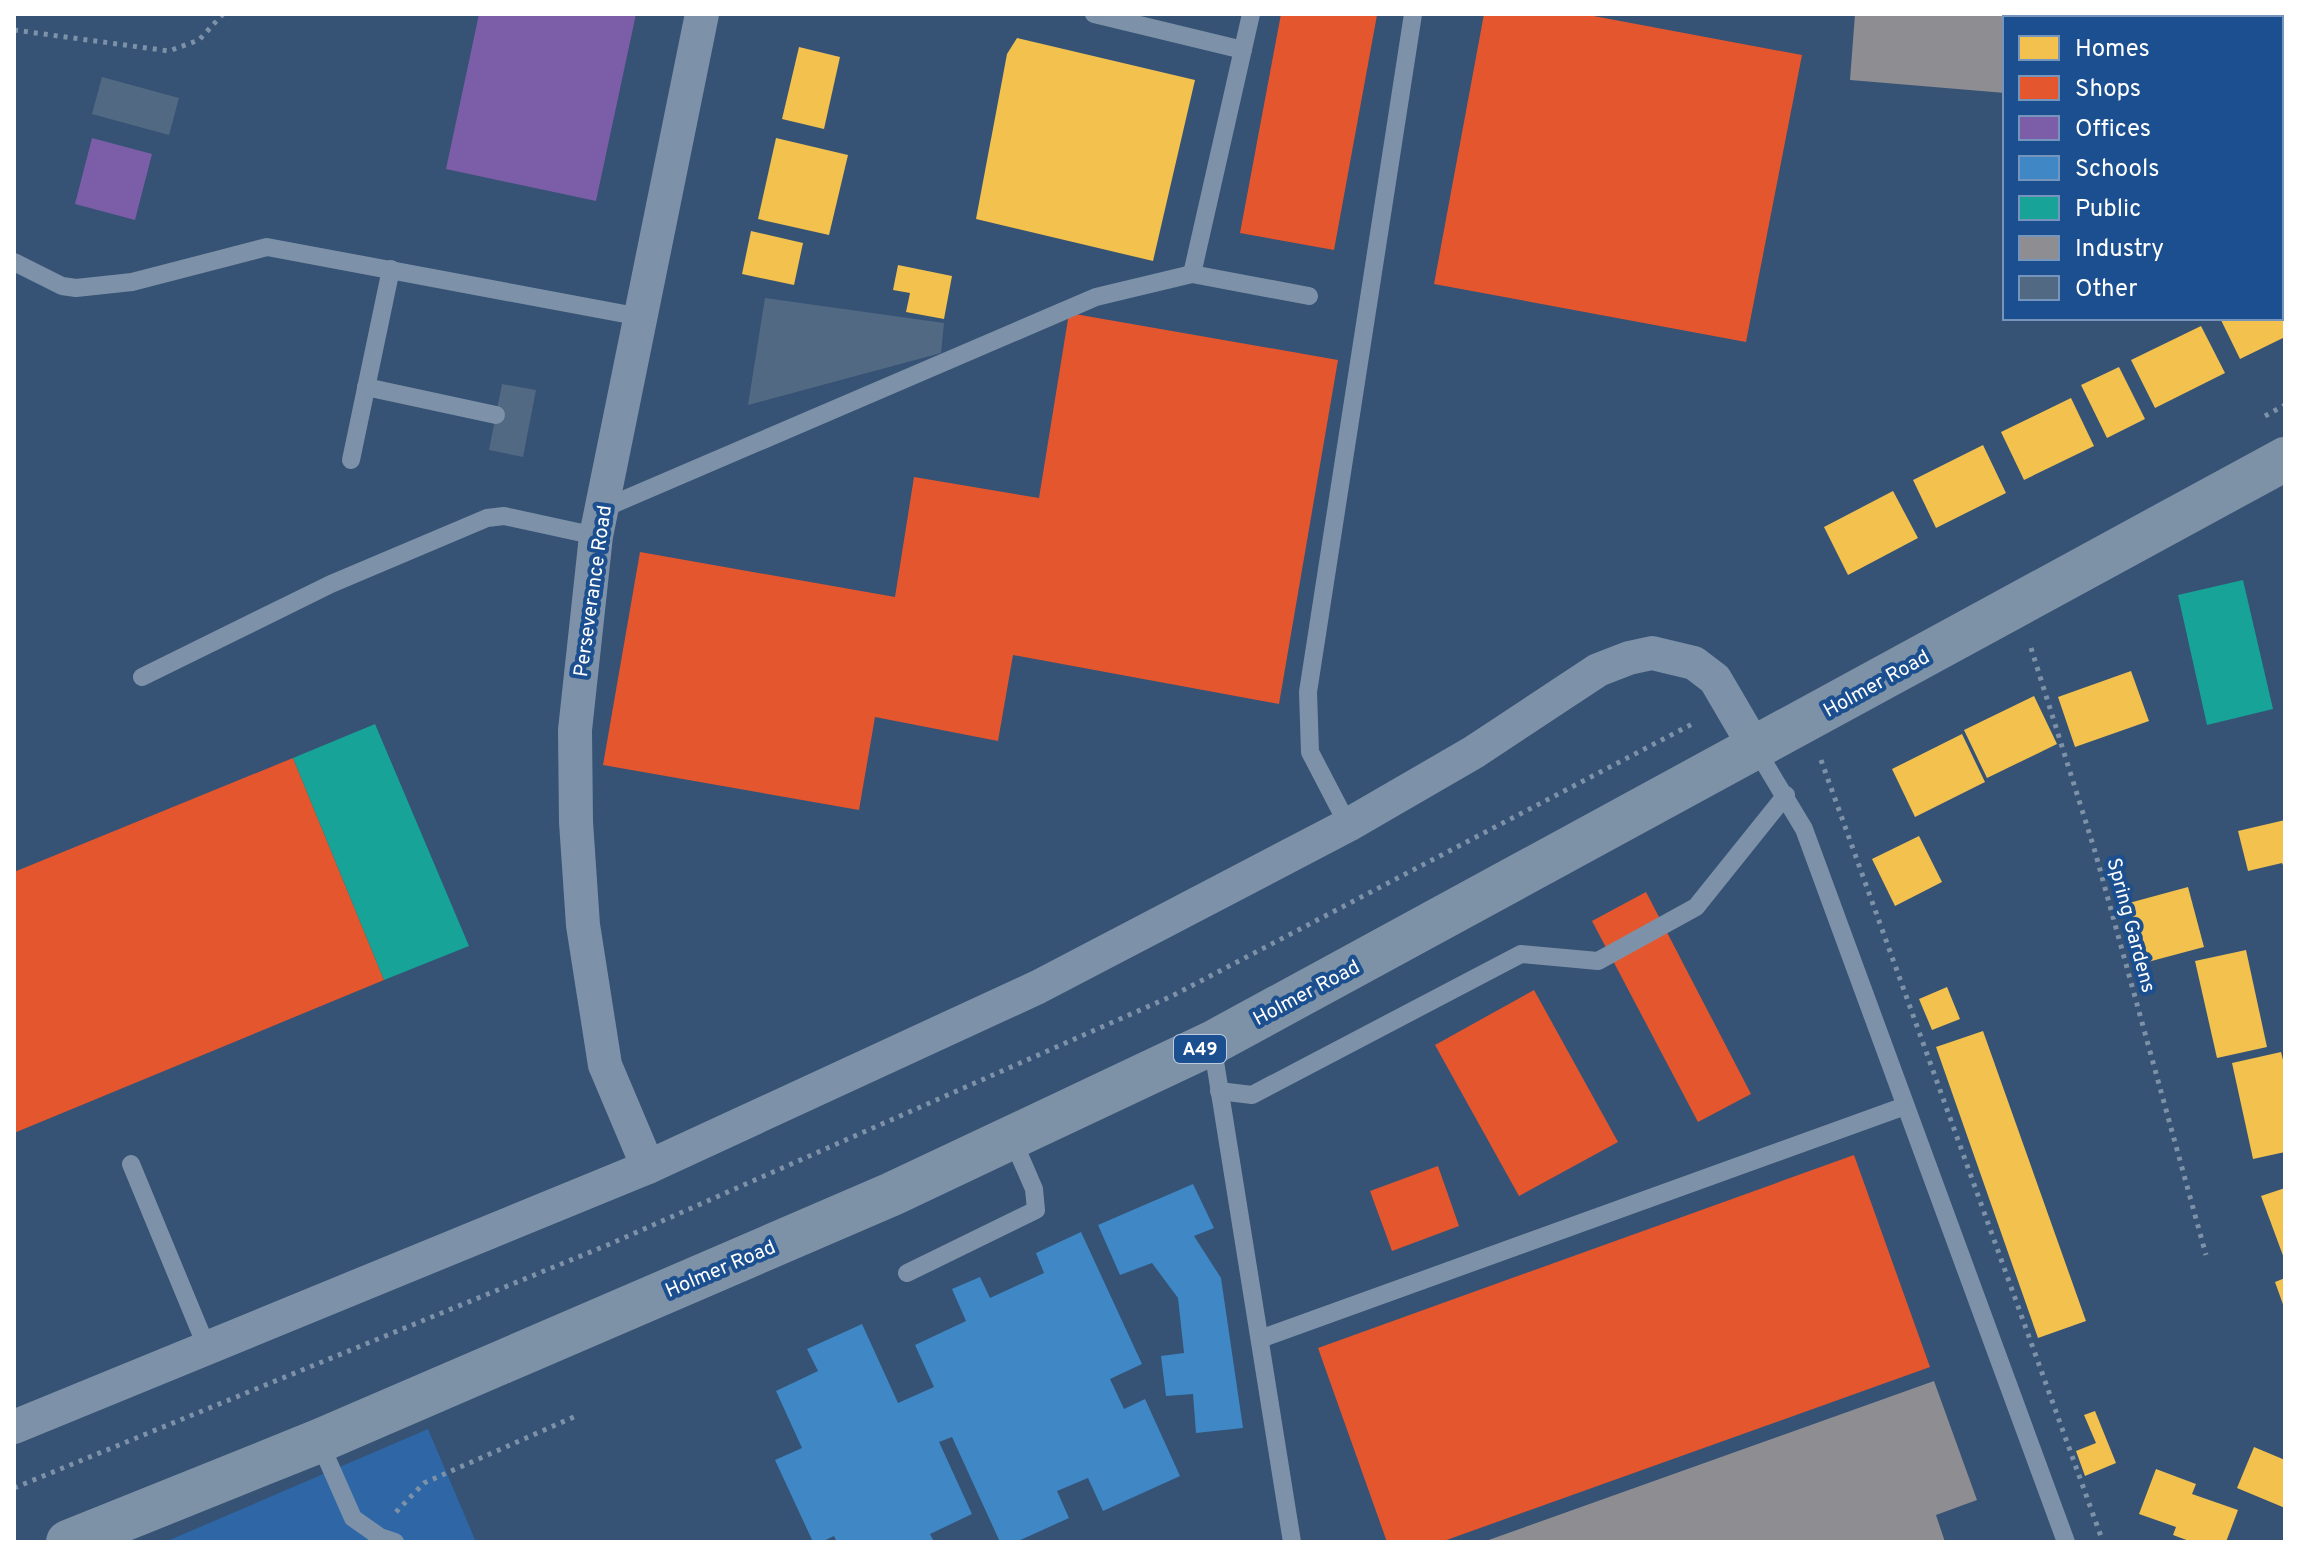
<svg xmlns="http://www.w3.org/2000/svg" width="2299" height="1556" font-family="Overpass,sans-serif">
  <rect width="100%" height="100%" fill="#365274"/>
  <path fill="#2f66a5" d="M428,1429L476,1542H165Z"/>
  <g fill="#f2c14e">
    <path d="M2107,14H2198L2197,18H2107Z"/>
    <path d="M1017,38L1195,80L1153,261L976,219L1007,54Z"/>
    <path d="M799,47L840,57L824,129L782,119Z"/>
    <path d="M776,138L848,155L829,235L758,219Z"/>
    <path d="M751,231L803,243L794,285L742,274Z"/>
    <path d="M898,265L952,276L944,319L906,312L910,293L893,290Z"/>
    <path d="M2285,278V337L2240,359L2220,318H2281V279Z"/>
    <path d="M2201,326L2225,373L2155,408L2131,360Z"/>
    <path d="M2119,367L2145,419L2107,438L2081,385Z"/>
    <path d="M2071,398L2094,446L2024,480L2001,432Z"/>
    <path d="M1983,445L2006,493L1936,528L1913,480Z"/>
    <path d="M1893,491L1918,538L1848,575L1824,527Z"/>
    <path d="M2131,671L2149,721L2075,747L2058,697Z"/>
    <path d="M2034,696L2057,744L1987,778L1964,730Z"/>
    <path d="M1962,734L1985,782L1915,817L1892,769Z"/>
    <path d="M2285,820V870L2282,863L2248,871L2238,831Z"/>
    <path d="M1919,836L1942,882L1895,906L1872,859Z"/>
    <path d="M2188,887L2204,947L2144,963L2129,903Z"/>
    <path d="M2246,950L2267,1047L2217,1058L2195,961Z"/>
    <path d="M1947,987L1960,1019L1932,1030L1919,999Z"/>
    <path d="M1983,1031L2086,1321L2038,1338L1936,1047Z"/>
    <path d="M2281,1052L2285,1068V1152L2253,1159L2232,1063Z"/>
    <path d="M2285,1188V1261L2261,1196Z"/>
    <path d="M2285,1278V1310L2275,1282Z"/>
    <path d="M2095,1411L2116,1463L2085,1476L2076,1451L2096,1443L2084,1415Z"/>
    <path d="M2254,1447L2285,1460V1508L2237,1488Z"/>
    <path d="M2156,1469L2196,1484L2192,1494L2238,1510L2226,1542H2192L2173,1535L2176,1527L2139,1514Z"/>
  </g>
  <g fill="#e4572e">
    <path d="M1281,14L1377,15L1334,250L1240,233Z"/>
    <path d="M1484,14H1583L1802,55L1746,342L1434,284Z"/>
    <path d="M1069,313L1338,360L1279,704L1013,655L998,741L875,717L859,810L603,765L640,552L895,597L914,477L1039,498Z"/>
    <path d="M293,758L384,980L14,1133V872Z"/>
    <path d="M1646,892L1751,1094L1698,1122L1592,921Z"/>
    <path d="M1534,990L1618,1142L1519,1196L1435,1045Z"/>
    <path d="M1854,1155L1930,1367L1441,1542H1387L1318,1348Z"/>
    <path d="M1438,1166L1459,1226L1392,1251L1370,1191Z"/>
  </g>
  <g fill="#7b5ea7">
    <path d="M479,14H636L596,201L446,169Z"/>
    <path d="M92,138L152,154L135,220L75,204Z"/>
  </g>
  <g fill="#3f88c5">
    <path d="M1193,1184L1214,1228L1194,1236L1221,1278L1243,1428L1196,1433L1193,1394L1166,1396L1161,1356L1184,1353L1178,1298L1152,1263L1120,1275L1098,1225Z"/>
    <path d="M1081,1232L1142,1364L1110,1379L1124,1409L1145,1399L1180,1476L1103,1511L1088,1478L1057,1491L1069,1518L1016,1542H1000L952,1437L939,1442L972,1514L930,1534L934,1542H837L834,1536L821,1542H813L775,1460L802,1448L776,1391L818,1371L807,1349L862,1324L898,1403L934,1387L915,1345L966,1321L952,1289L980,1277L990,1298L1044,1273L1036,1253Z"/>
  </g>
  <g fill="#17a398">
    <path d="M2243,580L2273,709L2207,725L2178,595Z"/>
    <path d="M375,724L469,946L384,980L293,758Z"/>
  </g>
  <g fill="#8d8d92">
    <path d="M1855,14H2053V18H2005V93L1850,80Z"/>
    <path d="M1934,1381L1977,1500L1936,1515L1945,1542H1483Z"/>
  </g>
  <g fill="#526984">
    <path d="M102,77L179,98L169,135L92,114Z"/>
    <path d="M765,298L944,323L941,353L748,405Z"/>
    <path d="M502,384L536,390L523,457L489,450Z"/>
  </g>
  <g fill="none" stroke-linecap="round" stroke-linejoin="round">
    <g stroke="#7d92a8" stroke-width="5" stroke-dasharray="4 6" stroke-linecap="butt">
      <path d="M14,30L169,51L199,40L223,14"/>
      <path d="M2265,416L2285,405"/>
      <path d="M2031,648L2094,848L2206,1255"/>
      <path d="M1821,760L2103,1542"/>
      <path d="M14,1488L610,1244L1172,996L1696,722"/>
      <path d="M396,1512L424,1483L576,1416"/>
    </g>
    <g stroke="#7d92a8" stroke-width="18">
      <path d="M1094,14L1243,50"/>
      <path d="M14,262L62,286L76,288L132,282L267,247L641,317"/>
      <path d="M1192,274L1251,14"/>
      <path d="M366,387L496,415"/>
      <path d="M351,460L391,269"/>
      <path d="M602,509L1096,297L1192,274L1309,296"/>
      <path d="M142,677L331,584L487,518L504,516L596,536"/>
      <path d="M1756,749L1804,829L2066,1542"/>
      <path d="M1348,825L1310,752L1308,692L1413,14"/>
      <path d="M1212,1043L1292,1542"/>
      <path d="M1219,1091L1252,1095L1521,954L1598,961L1696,907L1786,795"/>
      <path d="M131,1164L207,1348"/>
      <path d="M907,1273L1036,1210L1034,1189L1012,1138"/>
      <path d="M1260,1339L1905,1106"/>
      <path d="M319,1441L353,1518L380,1537L395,1542"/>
    </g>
    <g stroke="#7d92a8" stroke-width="34">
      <path d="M648,1167L605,1065L583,925L576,822L575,730L596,536L702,14"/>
      <path d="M14,1427L648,1167L1038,987L1348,825L1474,752L1598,670L1629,658L1652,653L1694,663L1715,679L1756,749"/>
    </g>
    <path stroke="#7e92a7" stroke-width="44" d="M68,1542L319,1441L892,1194L1212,1043L2285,459"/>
  </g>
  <g text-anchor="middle" stroke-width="8" stroke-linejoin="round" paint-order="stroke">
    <rect fill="#1b4f8f" stroke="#bbcadd" stroke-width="2" x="1174" y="1035" width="52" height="28" rx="6"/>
    <g font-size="18" font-weight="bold" fill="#fff">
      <text x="1200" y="1055">A49</text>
    </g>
    <g font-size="20" fill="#fff" stroke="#1b4f8f">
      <text transform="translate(592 591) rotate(-82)" y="7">Perseverance Road</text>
      <text transform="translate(1876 683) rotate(-29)" y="7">Holmer Road</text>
      <text transform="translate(2132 925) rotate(75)" y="7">Spring Gardens</text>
      <text transform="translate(1306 992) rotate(-28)" y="7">Holmer Road</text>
      <text transform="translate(720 1268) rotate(-23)" y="7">Holmer Road</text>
    </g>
  </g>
  <rect width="2299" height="1556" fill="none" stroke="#ffffff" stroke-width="32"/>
  <rect x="2003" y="16" width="280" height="304" fill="#1b4f8f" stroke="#7695bc" stroke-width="2"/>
  <rect x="2019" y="36" width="40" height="24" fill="#f2c14e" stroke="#7695bc" stroke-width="2"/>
  <text x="2075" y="56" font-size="24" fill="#ffffff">Homes</text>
  <rect x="2019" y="76" width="40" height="24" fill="#e4572e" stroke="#7695bc" stroke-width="2"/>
  <text x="2075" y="96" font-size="24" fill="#ffffff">Shops</text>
  <rect x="2019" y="116" width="40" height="24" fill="#7b5ea7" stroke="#7695bc" stroke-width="2"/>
  <text x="2075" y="136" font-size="24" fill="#ffffff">Offices</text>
  <rect x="2019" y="156" width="40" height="24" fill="#3f88c5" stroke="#7695bc" stroke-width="2"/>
  <text x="2075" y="176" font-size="24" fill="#ffffff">Schools</text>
  <rect x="2019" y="196" width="40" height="24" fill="#17a398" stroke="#7695bc" stroke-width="2"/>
  <text x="2075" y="216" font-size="24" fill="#ffffff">Public</text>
  <rect x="2019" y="236" width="40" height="24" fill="#8d8d92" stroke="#7695bc" stroke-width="2"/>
  <text x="2075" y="256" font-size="24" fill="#ffffff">Industry</text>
  <rect x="2019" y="276" width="40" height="24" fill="#526984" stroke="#7695bc" stroke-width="2"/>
  <text x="2075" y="296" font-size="24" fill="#ffffff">Other</text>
</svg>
